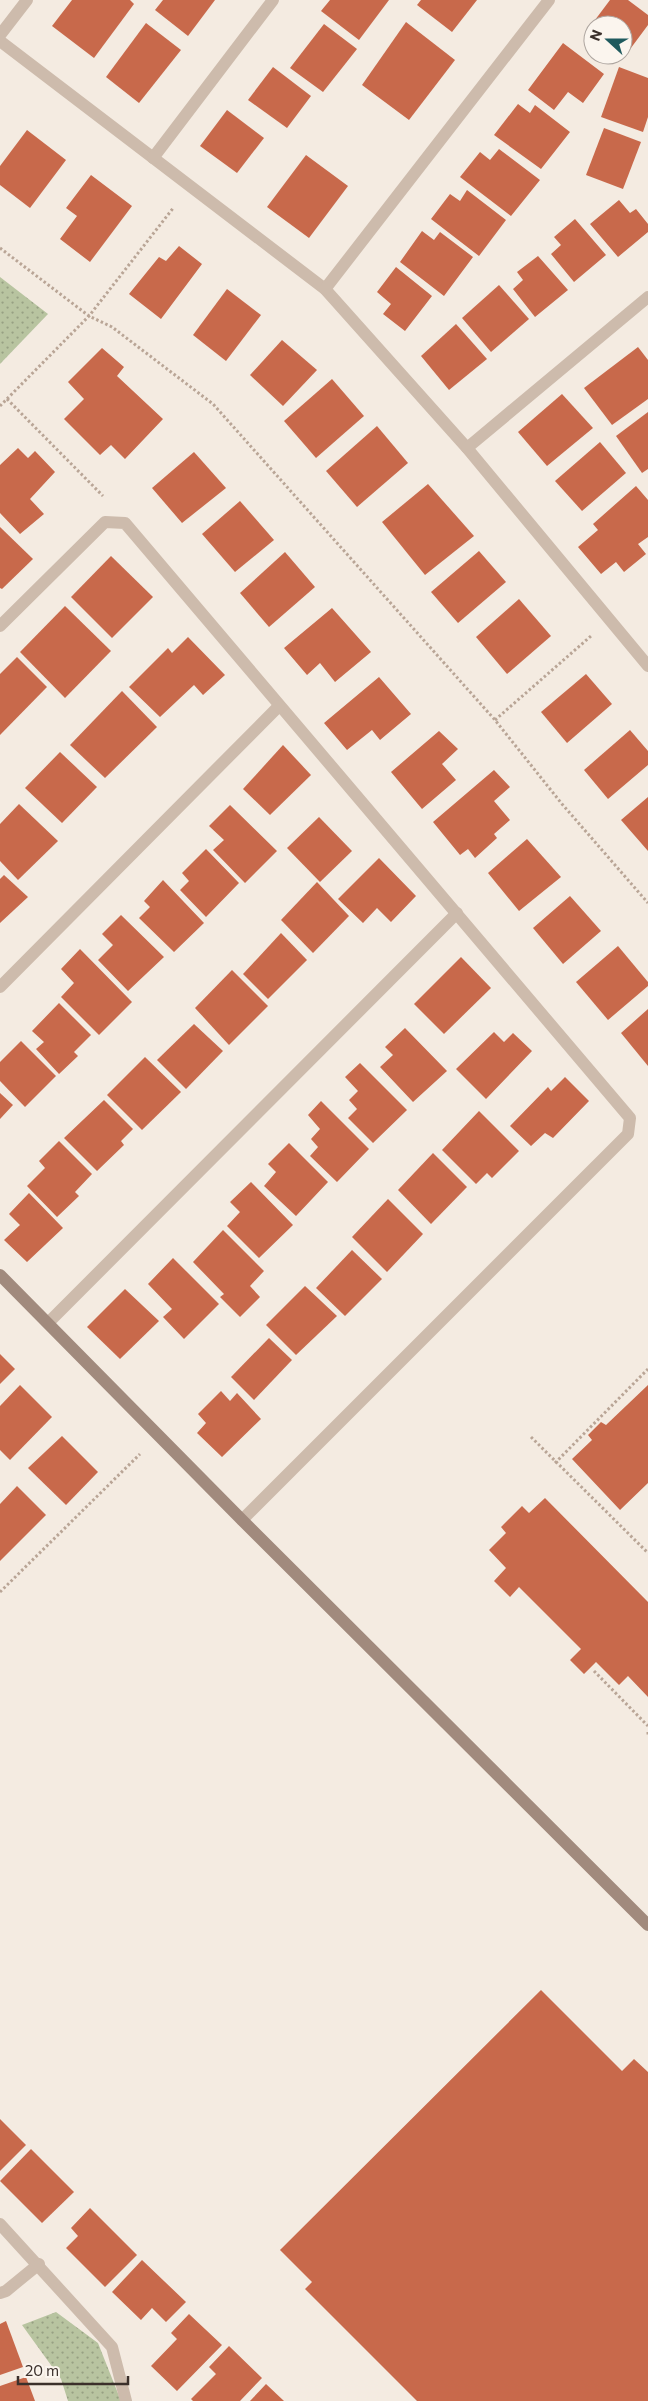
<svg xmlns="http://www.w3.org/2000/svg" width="648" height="2401" font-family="Commissioner,sans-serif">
  <defs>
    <pattern id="park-dots" width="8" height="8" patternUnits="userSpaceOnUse" patternTransform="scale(1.25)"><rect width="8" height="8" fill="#b8c4a0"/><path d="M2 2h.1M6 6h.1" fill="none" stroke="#97a083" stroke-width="1.8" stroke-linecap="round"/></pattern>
  </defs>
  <rect width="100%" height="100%" fill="#f4ebe1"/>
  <g fill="url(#park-dots)">
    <path d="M0,277L48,314L0,364Z"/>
    <path d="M56,2312L98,2343L121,2401H68L61,2379L22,2325Z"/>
  </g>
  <g fill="#c8694b">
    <path d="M72,0H130L134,4L94,58L52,26Z"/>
    <path d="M163,0H215L188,36L155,10Z"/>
    <path d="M330,0H389L359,40L321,11Z"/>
    <path d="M421,0H477L452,32L417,5Z"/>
    <path d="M610,0H628L648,15V25L625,56L623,54V25H593V31L589,28Z"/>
    <path d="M406,22L455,60L409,120L362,85Z"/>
    <path d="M146,23L181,50L139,103L106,77Z"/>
    <path d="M324,24L357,49L323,92L290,68Z"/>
    <path d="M563,43L604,74L583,103L568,92L554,110L528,90Z"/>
    <path d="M273,67L311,96L287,128L248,100Z"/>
    <path d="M619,67L648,78V117L643,132L601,117Z"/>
    <path d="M518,104L530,113L535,105L570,132L541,169L494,135Z"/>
    <path d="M227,110L264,138L237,173L200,146Z"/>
    <path d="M604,128L641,142L623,189L586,175Z"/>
    <path d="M27,130L66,160L30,208L0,185V166Z"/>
    <path d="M499,149L540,180L511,216L460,177L480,152L490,160Z"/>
    <path d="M306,155L348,186L309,238L267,207Z"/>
    <path d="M91,175L132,206L90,262L60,239L77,216L66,208Z"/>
    <path d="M467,190L506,220L479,256L431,219L450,194L460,201Z"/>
    <path d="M619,200L630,213L636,209L648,224V232L618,257L590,224Z"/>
    <path d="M575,219L606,255L574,282L551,254L561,245L554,237Z"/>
    <path d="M422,231L434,240L440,232L473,257L444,296L400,262Z"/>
    <path d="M179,246L202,264L161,319L129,294L159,257L166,261Z"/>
    <path d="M538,256L568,290L535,317L513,289L523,280L517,272Z"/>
    <path d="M396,267L432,296L405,331L383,314L391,304L377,292Z"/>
    <path d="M499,285L529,319L491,352L462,318Z"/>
    <path d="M227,289L261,315L226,361L193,335Z"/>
    <path d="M456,324L487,359L449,390L421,356Z"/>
    <path d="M282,340L317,370L283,406L250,375Z"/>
    <path d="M638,347L648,360V399L612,425L584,388Z"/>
    <path d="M102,348L124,367L117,376L163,419L125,459L111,445L100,455L64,419L84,399L68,382Z"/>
    <path d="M332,379L364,416L316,458L284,421Z"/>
    <path d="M562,394L593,428L547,466L518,432Z"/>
    <path d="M648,412V469L642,473L616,436Z"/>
    <path d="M377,426L408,463L357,507L326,471Z"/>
    <path d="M600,442L626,473L582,511L555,481Z"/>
    <path d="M18,448L28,458L35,451L55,472L30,499L44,514L20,534L0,513V465Z"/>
    <path d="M194,452L226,488L182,523L152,488Z"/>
    <path d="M428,484L474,536L425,575L382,522Z"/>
    <path d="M636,486L648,500V537L638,544L646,554L624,572L616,562L601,574L578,547L598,530L593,524Z"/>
    <path d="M240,501L274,540L235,572L202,534Z"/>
    <path d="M0,527L33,559L2,589L0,588Z"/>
    <path d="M479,551L506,582L458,623L431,592Z"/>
    <path d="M285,552L315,587L269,627L240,593Z"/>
    <path d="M111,556L153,597L112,638L71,597Z"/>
    <path d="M519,599L551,636L507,674L476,637Z"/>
    <path d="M65,606L111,651L65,698L20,652Z"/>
    <path d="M332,608L371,652L335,682L320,663L307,675L284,648Z"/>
    <path d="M188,637L225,675L203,695L194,685L160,717L129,687L168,648L172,653Z"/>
    <path d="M17,657L47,687L0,735V674Z"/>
    <path d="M586,674L612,704L567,743L541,712Z"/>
    <path d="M379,677L411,714L380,740L372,730L347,750L324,723Z"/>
    <path d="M122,691L157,727L105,778L70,745Z"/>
    <path d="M630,730L648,751V765L608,799L584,770Z"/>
    <path d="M439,731L458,749L442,764L456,780L422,809L391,772Z"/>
    <path d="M283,745L311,775L270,815L243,789Z"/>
    <path d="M60,752L97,787L62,823L25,788Z"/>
    <path d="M494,770L510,787L494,801L510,820L494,834L497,838L475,858L468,849L460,855L433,822Z"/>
    <path d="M648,797V851L621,820Z"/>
    <path d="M19,804L58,841L18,880L0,861V824Z"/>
    <path d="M230,805L277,851L245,883L213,850L224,840L209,826Z"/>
    <path d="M319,817L352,851L320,882L287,848Z"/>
    <path d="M527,839L561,877L519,911L488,873Z"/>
    <path d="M206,849L239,883L206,917L180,890L189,881L182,873Z"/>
    <path d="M379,858L416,896L391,922L377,908L363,923L338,899Z"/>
    <path d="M4,875L28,897L0,923V879Z"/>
    <path d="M163,880L204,923L174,952L139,918L150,907L144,901Z"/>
    <path d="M317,882L349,916L313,953L281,920Z"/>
    <path d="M570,896L601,931L563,964L533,928Z"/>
    <path d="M121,915L164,957L128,991L98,960L113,945L102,934Z"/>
    <path d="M281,933L307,960L268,999L243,974Z"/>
    <path d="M618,946L648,982V986L608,1020L576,982Z"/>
    <path d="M80,949L132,1002L99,1035L61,997L74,983L61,969Z"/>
    <path d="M461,957L491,988L444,1034L414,1004Z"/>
    <path d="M232,970L268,1006L229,1045L195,1008Z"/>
    <path d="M59,1003L91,1035L74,1052L78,1056L59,1074L36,1049L44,1042L32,1031Z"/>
    <path d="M648,1009V1066L621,1033Z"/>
    <path d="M194,1024L223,1051L186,1089L157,1060Z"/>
    <path d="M405,1028L447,1071L413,1102L380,1067L393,1055L385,1047Z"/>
    <path d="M494,1032L504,1042L513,1033L532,1051L486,1099L456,1069Z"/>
    <path d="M21,1041L56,1076L25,1107L0,1081V1062Z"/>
    <path d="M145,1057L181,1092L142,1130L107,1095Z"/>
    <path d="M360,1063L407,1110L373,1143L348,1118L357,1109L349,1100L358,1091L345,1077Z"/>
    <path d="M565,1077L589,1101L553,1138L545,1133L531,1146L510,1126L548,1087L551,1091Z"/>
    <path d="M0,1093L13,1105L0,1119Z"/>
    <path d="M104,1100L133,1129L121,1141L124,1145L97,1171L64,1138Z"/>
    <path d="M321,1101L369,1149L337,1182L310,1156L318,1147L311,1139L320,1129L308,1115Z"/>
    <path d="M479,1111L519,1151L492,1178L487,1173L476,1184L442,1150Z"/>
    <path d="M59,1141L92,1174L75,1192L79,1196L57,1217L27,1186L45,1168L39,1161Z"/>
    <path d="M289,1143L328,1182L296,1216L264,1186L276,1172L268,1164Z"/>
    <path d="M433,1153L467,1187L431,1224L398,1190Z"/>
    <path d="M251,1182L293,1225L259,1258L227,1226L240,1212L230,1202Z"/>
    <path d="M29,1193L63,1228L27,1262L4,1240L20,1225L9,1214Z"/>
    <path d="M388,1199L423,1234L387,1272L352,1237Z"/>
    <path d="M223,1230L264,1271L250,1286L260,1297L240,1317L220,1297L224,1294L193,1262Z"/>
    <path d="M352,1250L382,1279L345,1316L316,1288Z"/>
    <path d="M173,1258L219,1304L184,1339L163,1317L172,1309L148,1284Z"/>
    <path d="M305,1286L337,1316L296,1355L266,1325Z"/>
    <path d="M125,1289L159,1321L120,1359L87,1327Z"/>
    <path d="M269,1338L292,1360L254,1400L231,1377Z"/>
    <path d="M0,1354L15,1369L0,1384Z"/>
    <path d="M20,1385L52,1417L10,1460L0,1450V1406Z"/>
    <path d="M648,1385V1483L620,1510L572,1459L592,1440L588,1435L601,1422L606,1425Z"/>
    <path d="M221,1391L230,1401L237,1393L261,1419L222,1457L197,1433L206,1423L198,1414Z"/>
    <path d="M62,1436L98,1472L66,1505L28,1468Z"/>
    <path d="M17,1486L46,1515L0,1561V1504Z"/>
    <path d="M545,1498L648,1602V1697L628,1676L619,1685L596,1662L584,1674L570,1660L581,1649L519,1587L510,1597L494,1581L506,1568L489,1550L506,1533L501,1527L522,1506L529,1513Z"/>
    <path d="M541,1990L622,2071L634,2059L648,2072V2401H417L305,2289L312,2282L280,2250Z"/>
    <path d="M0,2119L26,2145L0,2171Z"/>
    <path d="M31,2149L74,2192L42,2223L0,2181Z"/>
    <path d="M90,2208L137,2255L105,2287L66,2248L78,2236L71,2228Z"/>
    <path d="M142,2260L186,2302L166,2322L152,2308L141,2320L112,2292Z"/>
    <path d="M189,2314L222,2345L177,2391L151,2366L177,2339L171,2333Z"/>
    <path d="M6,2321L23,2367L0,2375V2324Z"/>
    <path d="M229,2346L262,2378L240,2401H193L191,2399L216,2374L209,2367Z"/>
    <path d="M26,2377L35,2401H0V2386Z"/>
    <path d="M266,2384L284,2401H250Z"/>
  </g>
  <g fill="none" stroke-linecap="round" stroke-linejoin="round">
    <g stroke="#b9a596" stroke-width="3" stroke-dasharray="2.5 2.5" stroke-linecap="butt">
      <path d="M0,248L89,316L112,327L213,404L495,720L562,804L648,903"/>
      <path d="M7,399L103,496"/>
      <path d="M0,406L89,316L174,207"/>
      <path d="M495,720L591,636"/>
      <path d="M531,1437L648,1553"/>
      <path d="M555,1463L648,1369"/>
      <path d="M0,1592L140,1454"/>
      <path d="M594,1671L648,1726"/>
      <path d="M648,1732V1737"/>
    </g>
    <g stroke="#cdbbac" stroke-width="12">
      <path d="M0,35L27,0"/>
      <path d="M0,41L325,289L467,448L648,666"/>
      <path d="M153,158L273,0"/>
      <path d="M325,289L549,0"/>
      <path d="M467,448L648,297"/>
      <path d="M0,626L105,522L125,523L630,1118L628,1134L242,1520"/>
      <path d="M0,987L279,706"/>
      <path d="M48,1323L457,913"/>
      <path d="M0,2224L112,2347L126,2401"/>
      <path d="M0,2293L6,2291L39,2264"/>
    </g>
    <path stroke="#a18a7d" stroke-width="12" d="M0,1275L242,1520L648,1925"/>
  </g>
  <g transform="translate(608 40) rotate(291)"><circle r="24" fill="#fbf5ee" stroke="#aea6a0"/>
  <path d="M0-4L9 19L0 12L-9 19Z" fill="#1f5a5e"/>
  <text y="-8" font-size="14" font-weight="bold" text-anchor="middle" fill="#3b302b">N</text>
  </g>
  <path d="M18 2376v8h110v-8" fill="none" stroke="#3b302b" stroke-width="2.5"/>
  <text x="25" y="2376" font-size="15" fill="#3b302b" stroke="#fbf5ee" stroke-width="4" paint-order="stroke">20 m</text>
</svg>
